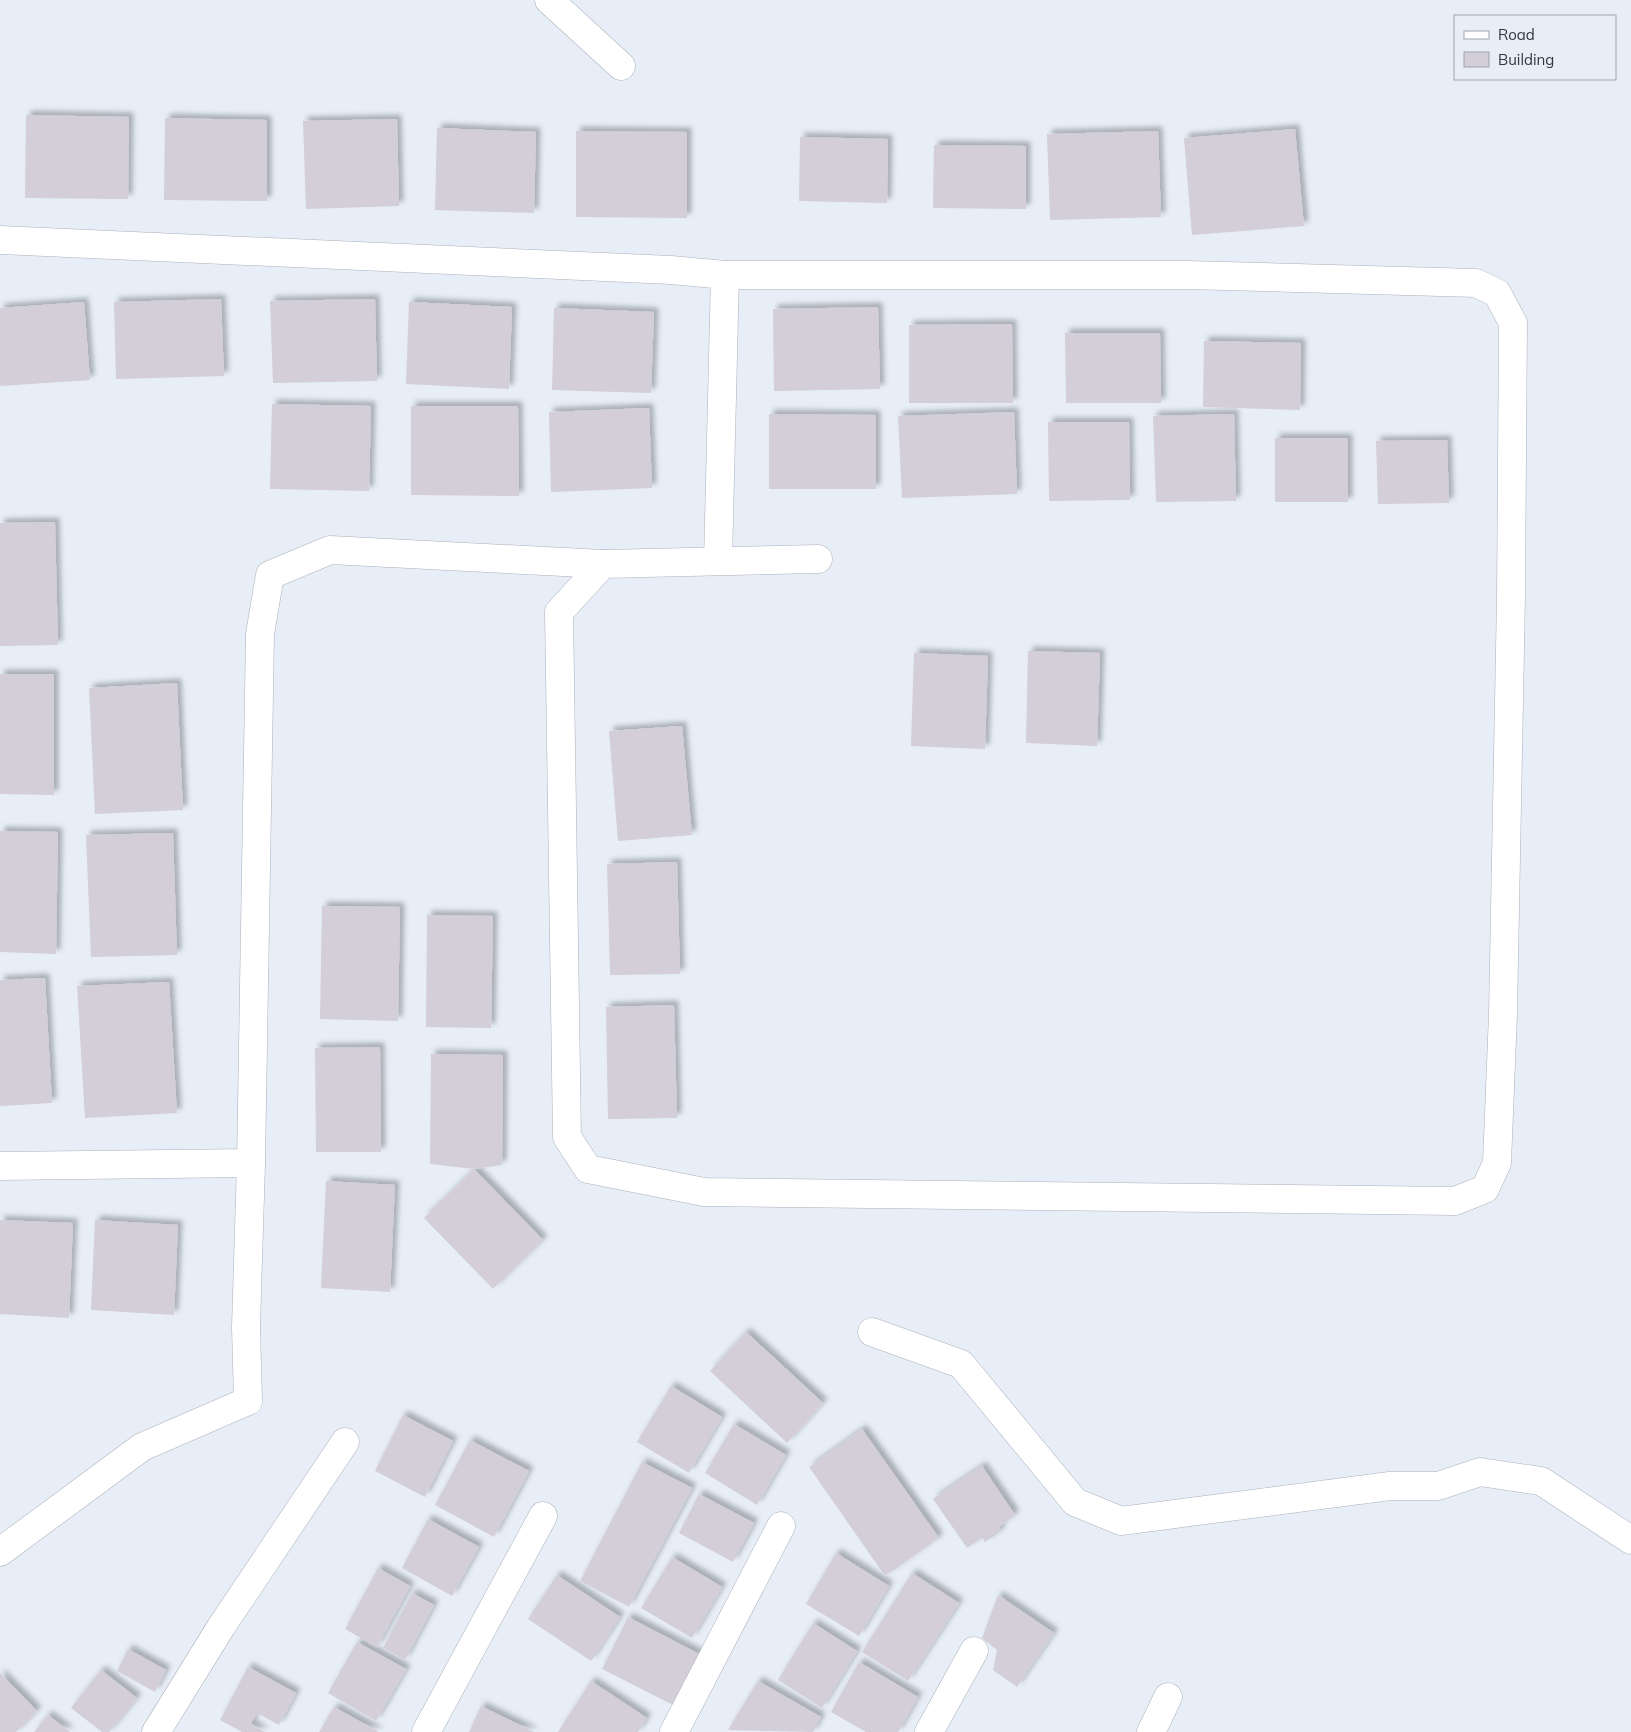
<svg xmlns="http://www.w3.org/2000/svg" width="1631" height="1732" font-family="Mulish,sans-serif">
  <defs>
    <filter id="shadow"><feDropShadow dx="4.5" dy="-4.5" stdDeviation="2.5" flood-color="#0004"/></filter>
  </defs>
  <rect width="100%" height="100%" fill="#e7eef7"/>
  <g fill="#d3ced7" filter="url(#shadow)">
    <path d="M26,115L129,117L128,199L25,198Z"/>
    <path d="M165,118L267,120V201L164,200Z"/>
    <path d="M397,119L399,206L306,209L303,121Z"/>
    <path d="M437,128L536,132L534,213L435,210Z"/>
    <path d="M1295,129L1304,226L1192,235L1184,138Z"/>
    <path d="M576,131L687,132V218L576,217Z"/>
    <path d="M1158,131L1161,217L1050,220L1047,134Z"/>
    <path d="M800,137L888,139L887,203L799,201Z"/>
    <path d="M934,145L1026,146V209L933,208Z"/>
    <path d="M221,299L224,376L116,379L114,302Z"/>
    <path d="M375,299L377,381L273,383L270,301Z"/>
    <path d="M84,302L90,380L0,386V308Z"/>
    <path d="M409,302L512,307L509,389L406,384Z"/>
    <path d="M878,307L880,389L774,391L773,309Z"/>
    <path d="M554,308L654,312L651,393L552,390Z"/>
    <path d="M1012,324L1013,403H909V325Z"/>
    <path d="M1065,333H1160L1161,403H1066Z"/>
    <path d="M1204,341L1301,343L1300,410L1203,407Z"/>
    <path d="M272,404L371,406L369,491L270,489Z"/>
    <path d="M411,406H518L519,496L411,495Z"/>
    <path d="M649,408L652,488L551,492L549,412Z"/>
    <path d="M1014,412L1017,494L902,498L898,416Z"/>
    <path d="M769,414L876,415V489H769Z"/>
    <path d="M1234,414L1236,501L1156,502L1153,416Z"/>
    <path d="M1048,422H1129L1130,500L1049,501Z"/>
    <rect x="1275" y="438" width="73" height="64"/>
    <path d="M1447,440L1449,503L1378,504L1376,441Z"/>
    <path d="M55,522L58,645L0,646V523Z"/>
    <path d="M1028,651L1100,653L1097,746L1026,743Z"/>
    <path d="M914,653L988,656L985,749L911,746Z"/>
    <path d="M0,674H54V795L0,794Z"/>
    <path d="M177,683L183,810L95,814L89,688Z"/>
    <path d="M682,726L692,835L618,841L609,731Z"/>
    <path d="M0,831L58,832L56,954L0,952Z"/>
    <path d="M173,833L177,955L91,957L86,835Z"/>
    <path d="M677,862L680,974L610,975L607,864Z"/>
    <path d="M322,906L400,907L398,1021L320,1019Z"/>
    <path d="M427,915L493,916L491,1028L426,1027Z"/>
    <path d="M45,978L52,1103L0,1106V980Z"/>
    <path d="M169,982L177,1113L85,1118L77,986Z"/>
    <path d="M674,1005L677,1118L608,1119L606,1007Z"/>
    <path d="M380,1047L381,1152H316L315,1048Z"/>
    <path d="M431,1054L503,1055L502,1165L474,1169L430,1164Z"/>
    <path d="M474,1169L543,1240L493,1289L424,1218Z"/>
    <path d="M326,1181L395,1185L390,1292L321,1288Z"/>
    <path d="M0,1220L73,1223L69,1318L0,1314Z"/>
    <path d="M95,1220L178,1225L174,1315L91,1310Z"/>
    <path d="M746,1332L823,1403L787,1443L710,1371Z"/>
    <path d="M671,1386L722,1417L689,1473L637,1442Z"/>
    <path d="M403,1415L453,1441L425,1497L375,1471Z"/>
    <path d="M734,1424L786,1455L757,1505L705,1473Z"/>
    <path d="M862,1429L939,1538L885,1576L809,1467Z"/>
    <path d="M470,1440L529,1471L494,1537L435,1505Z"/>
    <path d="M642,1462L692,1488L629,1607L580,1581Z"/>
    <path d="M982,1466L1015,1515L999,1527L1001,1531L985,1542L982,1538L967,1548L933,1499Z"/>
    <path d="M699,1494L754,1523L733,1562L679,1533Z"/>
    <path d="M428,1519L479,1547L452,1596L402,1568Z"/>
    <path d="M836,1553L889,1586L859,1636L806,1604Z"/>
    <path d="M672,1557L722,1587L692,1638L641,1608Z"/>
    <path d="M378,1568L410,1586L377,1647L345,1629Z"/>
    <path d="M912,1573L959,1603L908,1681L862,1652Z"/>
    <path d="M557,1575L620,1617L591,1661L528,1619Z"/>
    <path d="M412,1593L434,1605L405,1660L383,1648Z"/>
    <path d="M998,1595L1054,1633L1017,1687L993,1670L997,1650L982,1638Z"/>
    <path d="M628,1617L701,1655L675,1706L602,1669Z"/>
    <path d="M813,1623L857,1651L822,1708L778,1680Z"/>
    <path d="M357,1642L406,1669L376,1721L328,1693Z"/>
    <path d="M128,1649L166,1670L155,1692L117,1671Z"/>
    <path d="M859,1662L918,1697L898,1732H866L831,1712Z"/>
    <path d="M248,1667L296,1693L279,1725L257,1713L251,1724L265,1732H242L220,1720Z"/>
    <path d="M101,1670L137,1698L109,1732H102L71,1708Z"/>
    <path d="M0,1673L37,1711L16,1732H0Z"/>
    <path d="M591,1681L647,1718L638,1732H558Z"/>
    <path d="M758,1681L821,1717L813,1732L728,1730Z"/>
    <path d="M481,1706L534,1732H469Z"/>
    <path d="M334,1707L379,1732H319Z"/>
    <path d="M48,1715L70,1732H34Z"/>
  </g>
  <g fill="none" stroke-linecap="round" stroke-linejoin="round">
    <defs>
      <g id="minor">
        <path d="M549,0L621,66"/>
        <path d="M0,240L671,270L725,275L718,561"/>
        <path d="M725,275H1188L1476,283L1497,293L1513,323L1511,597L1503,1014L1497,1163L1485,1189L1455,1201L704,1192L588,1169L567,1137L559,612L603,564L818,559"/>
        <path d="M0,1166L251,1163L260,634L270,575L330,550L603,564"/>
        <path d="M872,1332L961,1364L1075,1502L1121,1521L1390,1486H1438L1480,1472L1541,1481L1631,1540"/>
        <path d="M0,1552L142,1447L248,1401L246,1327L251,1163"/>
        <path d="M156,1732L221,1627L345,1442"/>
        <path d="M426,1732L543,1516"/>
        <path d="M674,1732L781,1526"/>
        <path d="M929,1732L974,1651"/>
        <path d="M1151,1732L1168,1697"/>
      </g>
    </defs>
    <use href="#minor" stroke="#abb1ba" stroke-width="29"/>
    <use href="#minor" stroke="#fff" stroke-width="28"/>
  </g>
  <rect x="1454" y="15" width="162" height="65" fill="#e7eef7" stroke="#9fa4ab"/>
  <rect x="1464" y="31" width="25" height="8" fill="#ffffff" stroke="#9fa4ab"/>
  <text x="1498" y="40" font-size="15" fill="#34363a">Road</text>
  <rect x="1464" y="52" width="25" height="15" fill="#d3ced7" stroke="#9fa4ab"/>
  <text x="1498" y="65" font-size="15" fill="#34363a">Building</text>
</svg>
